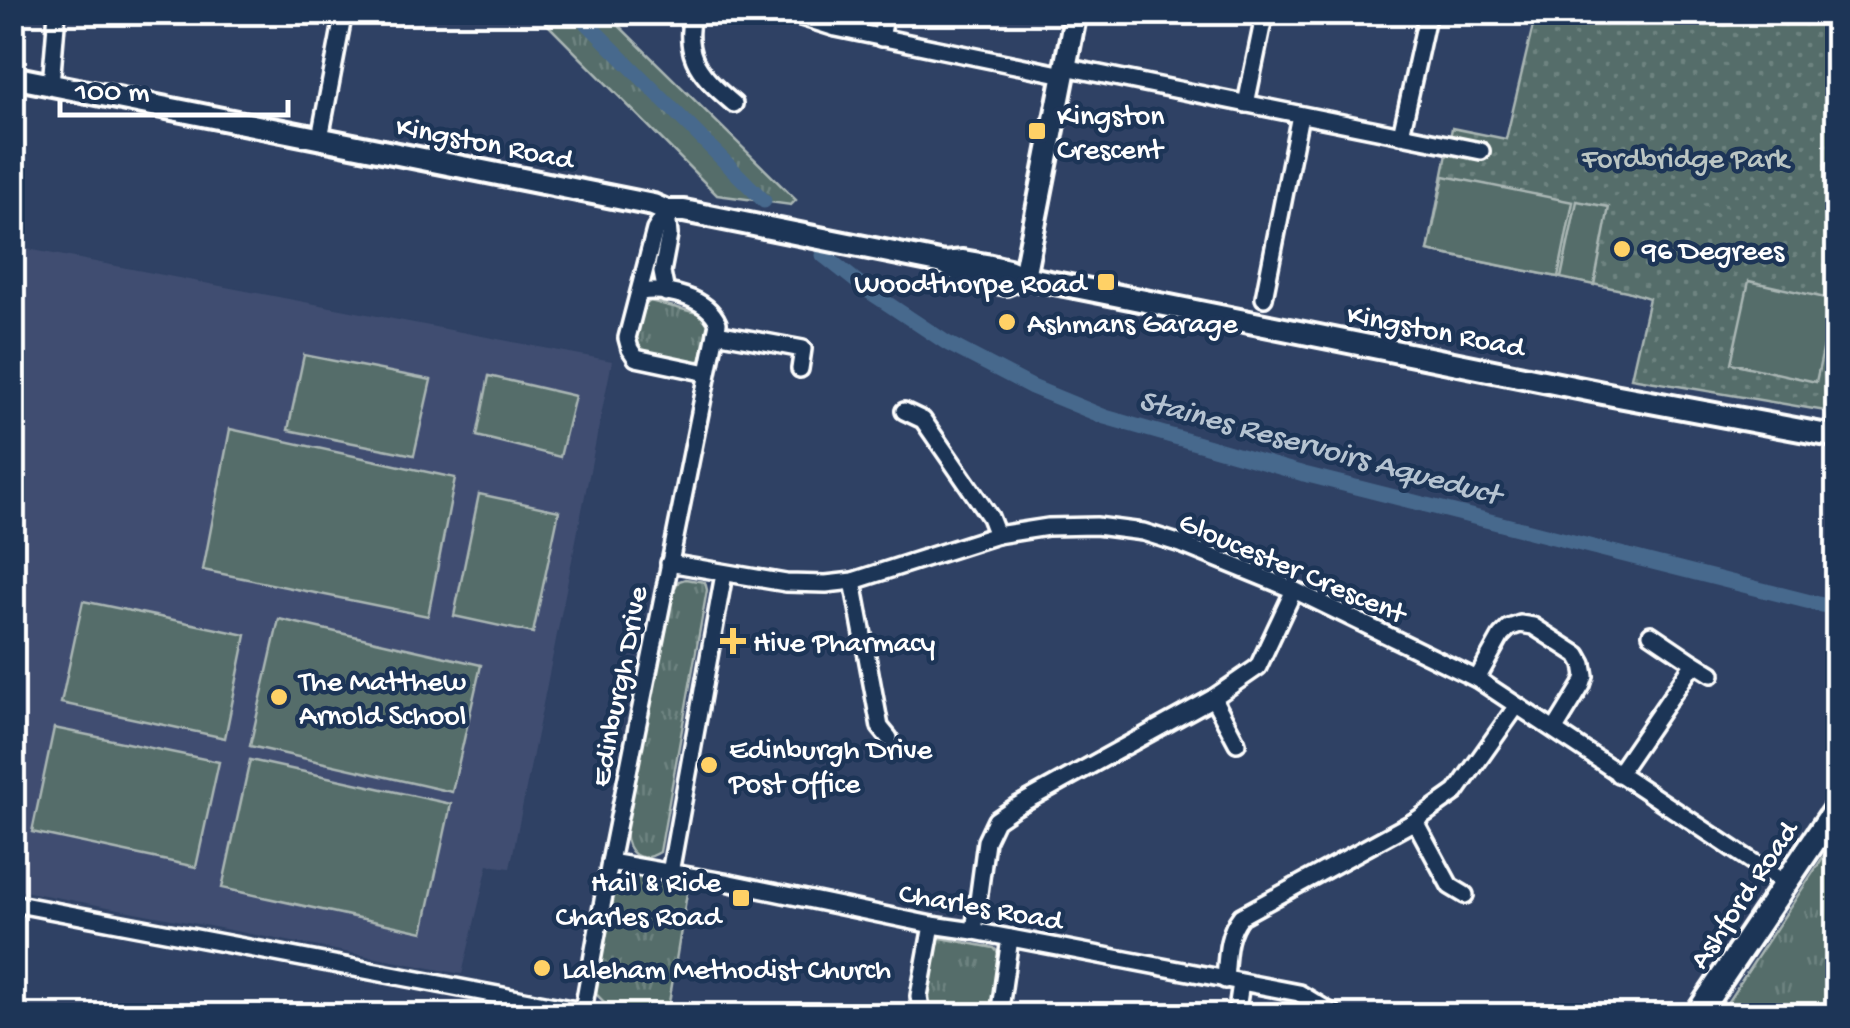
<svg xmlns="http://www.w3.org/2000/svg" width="1850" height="1028" font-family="'Gochi Hand',sans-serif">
  <defs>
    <pattern id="grass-tufts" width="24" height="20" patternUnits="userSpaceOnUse" patternTransform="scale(2.5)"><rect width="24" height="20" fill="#546d6a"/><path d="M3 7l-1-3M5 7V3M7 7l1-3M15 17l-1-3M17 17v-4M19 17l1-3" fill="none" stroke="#6e8380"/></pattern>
    <pattern id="park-dots" width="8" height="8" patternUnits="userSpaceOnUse" patternTransform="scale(2.5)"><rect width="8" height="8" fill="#546d6a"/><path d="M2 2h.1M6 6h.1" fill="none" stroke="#6e8380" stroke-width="1.8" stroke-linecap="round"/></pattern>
  </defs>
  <rect width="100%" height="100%" fill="#2f4164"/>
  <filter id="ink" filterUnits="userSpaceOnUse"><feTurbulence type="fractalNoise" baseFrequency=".01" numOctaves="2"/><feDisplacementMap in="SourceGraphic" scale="20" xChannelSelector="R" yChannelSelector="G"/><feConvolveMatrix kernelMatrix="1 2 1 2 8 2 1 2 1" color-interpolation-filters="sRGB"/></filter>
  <g filter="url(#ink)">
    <path fill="#404e71" d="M12,246L612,361L510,868L488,865L462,974L13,889Z"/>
    <g fill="url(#grass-tufts)" stroke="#aab6b4" stroke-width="2.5">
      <path d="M536,13H606L796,200L791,205L717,195Z"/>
      <path d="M650,301L705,315L710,320L704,359L693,363L642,355L634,343L643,307Z"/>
      <path d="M685,579L705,582L707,590L660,852C639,865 627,853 625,832L673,590L679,581Z"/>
      <path d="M1837,836V1015H1719Z"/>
      <path d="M634,877L688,887L667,1015L607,1005L596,994V986L616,885L625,878Z"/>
      <path d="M936,937L994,948L1000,955L990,1015L936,1016L931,1015L926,1002Z"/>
    </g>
    <path fill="url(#park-dots)" stroke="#aab6b4" stroke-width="2.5" d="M1536,13H1837V413L1631,378L1649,298L1627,291L1428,251L1452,128L1506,139Z"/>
    <g fill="#546d6a" stroke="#aab6b4" stroke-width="2.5">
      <path d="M1444,176L1573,202L1558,277L1428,251Z"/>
      <path d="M1577,201L1609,207L1594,285L1561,278Z"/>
      <path d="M1749,281L1834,300L1816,382L1731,363Z"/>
      <path d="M304,355L431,380L414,455L288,430Z"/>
      <path d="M489,376L575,396L560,457L477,436Z"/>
      <path d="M230,429L455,478L428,616L203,570Z"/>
      <path d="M479,494L559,511L533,633L454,616Z"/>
      <path d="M83,601L246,635L225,738L61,703Z"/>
      <path d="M279,619L481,665L452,792L250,746Z"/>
      <path d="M54,728L219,762L196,867L32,832Z"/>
      <path d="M250,760L451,804L423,932L222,888Z"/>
    </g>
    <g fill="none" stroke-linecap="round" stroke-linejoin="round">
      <g stroke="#47698d" stroke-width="15">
        <path d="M576,12L764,201"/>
        <path d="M823,255L870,292L947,343L1032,387L1105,417L1304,474L1838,609"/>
      </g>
      <defs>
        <g id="minor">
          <path d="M693,12C681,57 702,77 734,104"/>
          <path d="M785,12L836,28L1064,75"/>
          <path d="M881,38L886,12"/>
          <path d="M1065,67L1481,151"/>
          <path d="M51,85L57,12"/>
          <path d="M1246,104L1265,12"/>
          <path d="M1401,135L1428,12"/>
          <path d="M320,138L344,12"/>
          <path d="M667,211L655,230L627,338L630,349L636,358L707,373"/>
          <path d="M666,293L662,272L669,235L667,211"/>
          <path d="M1264,298L1300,115"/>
          <path d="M716,333L803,349L800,369"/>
          <path d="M904,411L923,420L990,517L997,535"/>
          <path d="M669,563L786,583L826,584L853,581L997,535L1048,527L1096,526L1143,532L1181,544L1294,590L1477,679L1786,884"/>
          <path d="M853,581L880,727L889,738"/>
          <path d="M1694,663L1712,674"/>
          <path d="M1477,679L1501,636L1509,628L1520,624L1533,626L1578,655L1583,664L1585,676L1582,685L1555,729"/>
          <path d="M1213,698L1237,743"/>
          <path d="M1618,774L1694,663L1651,634"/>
          <path d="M1415,821L1450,886L1465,895"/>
          <path d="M610,862L730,883L932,925L974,931L1299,993L1337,1016"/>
          <path d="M670,873L724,574"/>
          <path d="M12,903L608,1016"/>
          <path d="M974,931L986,841L996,820L1015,807L1213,698L1258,667L1294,590"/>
          <path d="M1225,980C1227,957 1226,935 1241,916L1415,821L1456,792L1516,707"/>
          <path d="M583,1010L610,862L718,323C707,297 666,288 640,292"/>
          <path d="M922,1016L919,996L932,925"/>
          <path d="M999,1016L1010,938"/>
          <path d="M1236,1016L1241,983"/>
        </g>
        <g id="tertiary">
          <path d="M12,77L653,205L667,211H684L944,263L963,261L986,265L1008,270L1024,277L1080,288L1613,395L1838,437"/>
          <path d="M944,263L964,275L1006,284L1024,277"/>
          <path d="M1024,277L1076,12"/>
        </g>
        <path id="secondary" d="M1696,1016L1838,805"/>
      </defs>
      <use href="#minor" stroke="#fff" stroke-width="22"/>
      <use href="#tertiary" stroke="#fff" stroke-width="28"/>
      <use href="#secondary" stroke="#fff" stroke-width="30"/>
      <use href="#minor" stroke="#1d3557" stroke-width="15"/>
      <use href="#tertiary" stroke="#1d3557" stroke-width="20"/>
      <use href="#secondary" stroke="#1d3557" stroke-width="22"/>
    </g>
  </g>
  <g fill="#ffd166" stroke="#1d3557" stroke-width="4">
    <rect x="1027" y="121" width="20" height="20" rx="5"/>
    <circle cx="1622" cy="249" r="10"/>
    <rect x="1096" y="272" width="20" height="20" rx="5"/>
    <circle cx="1007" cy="322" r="10"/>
    <path d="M728 626h10v10h10v10h-10v10h-10v-10h-10v-10h10z"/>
    <circle cx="279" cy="697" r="10"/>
    <circle cx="709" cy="765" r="10"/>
    <rect x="731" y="888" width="20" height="20" rx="5"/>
    <circle cx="542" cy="968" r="10"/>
  </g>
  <g text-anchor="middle" stroke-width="9" stroke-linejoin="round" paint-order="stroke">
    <g font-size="30" fill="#fff" stroke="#1d3557" text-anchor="start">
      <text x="1057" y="124">Kingston<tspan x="1057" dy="34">Crescent</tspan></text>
      <text x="1642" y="259">96 Degrees</text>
      <text x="1086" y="292" text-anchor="end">Woodthorpe Road</text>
      <text x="1027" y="332">Ashmans Garage</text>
      <text x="753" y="651">Hive Pharmacy</text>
      <text x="299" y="690">The Matthew<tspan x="299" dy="34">Arnold School</tspan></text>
      <text x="729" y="758">Edinburgh Drive<tspan x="729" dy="34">Post Office</tspan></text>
      <text x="721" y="891" text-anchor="end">Hail &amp; Ride<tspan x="721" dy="34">Charles Road</tspan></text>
      <text x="562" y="978">Laleham Methodist Church</text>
    </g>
    <g font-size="30" fill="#fff" stroke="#1d3557">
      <text transform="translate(485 141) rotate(11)" y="10">Kingston Road</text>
      <text transform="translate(1436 329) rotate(11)" y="10">Kingston Road</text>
      <text transform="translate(1293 566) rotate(23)" y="10">Gloucester Crescent</text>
      <text transform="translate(617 686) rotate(-79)" y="10">Edinburgh Drive</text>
      <text transform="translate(1742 894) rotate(-56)" y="10">Ashford Road</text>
      <text transform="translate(981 905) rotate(10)" y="10">Charles Road</text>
    </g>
    <g font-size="30" fill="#bbc5c3" stroke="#1d3557">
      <text x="1685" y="167">Fordbridge Park</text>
    </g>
    <g font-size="32" font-style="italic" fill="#b5c3d1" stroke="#1d3557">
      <text transform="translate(1320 445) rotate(15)" y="11">Staines Reservoirs Aqueduct</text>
    </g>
  </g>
  <rect width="1850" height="1028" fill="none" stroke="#1d3557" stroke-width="50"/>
  <rect x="25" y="25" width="1800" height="978" fill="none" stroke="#fff" stroke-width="4" filter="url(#ink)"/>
  <path d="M60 100v15h228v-15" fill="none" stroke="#ffffff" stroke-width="5"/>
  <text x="75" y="100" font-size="30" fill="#ffffff" stroke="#1d3557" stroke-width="8" paint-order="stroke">100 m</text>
</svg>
